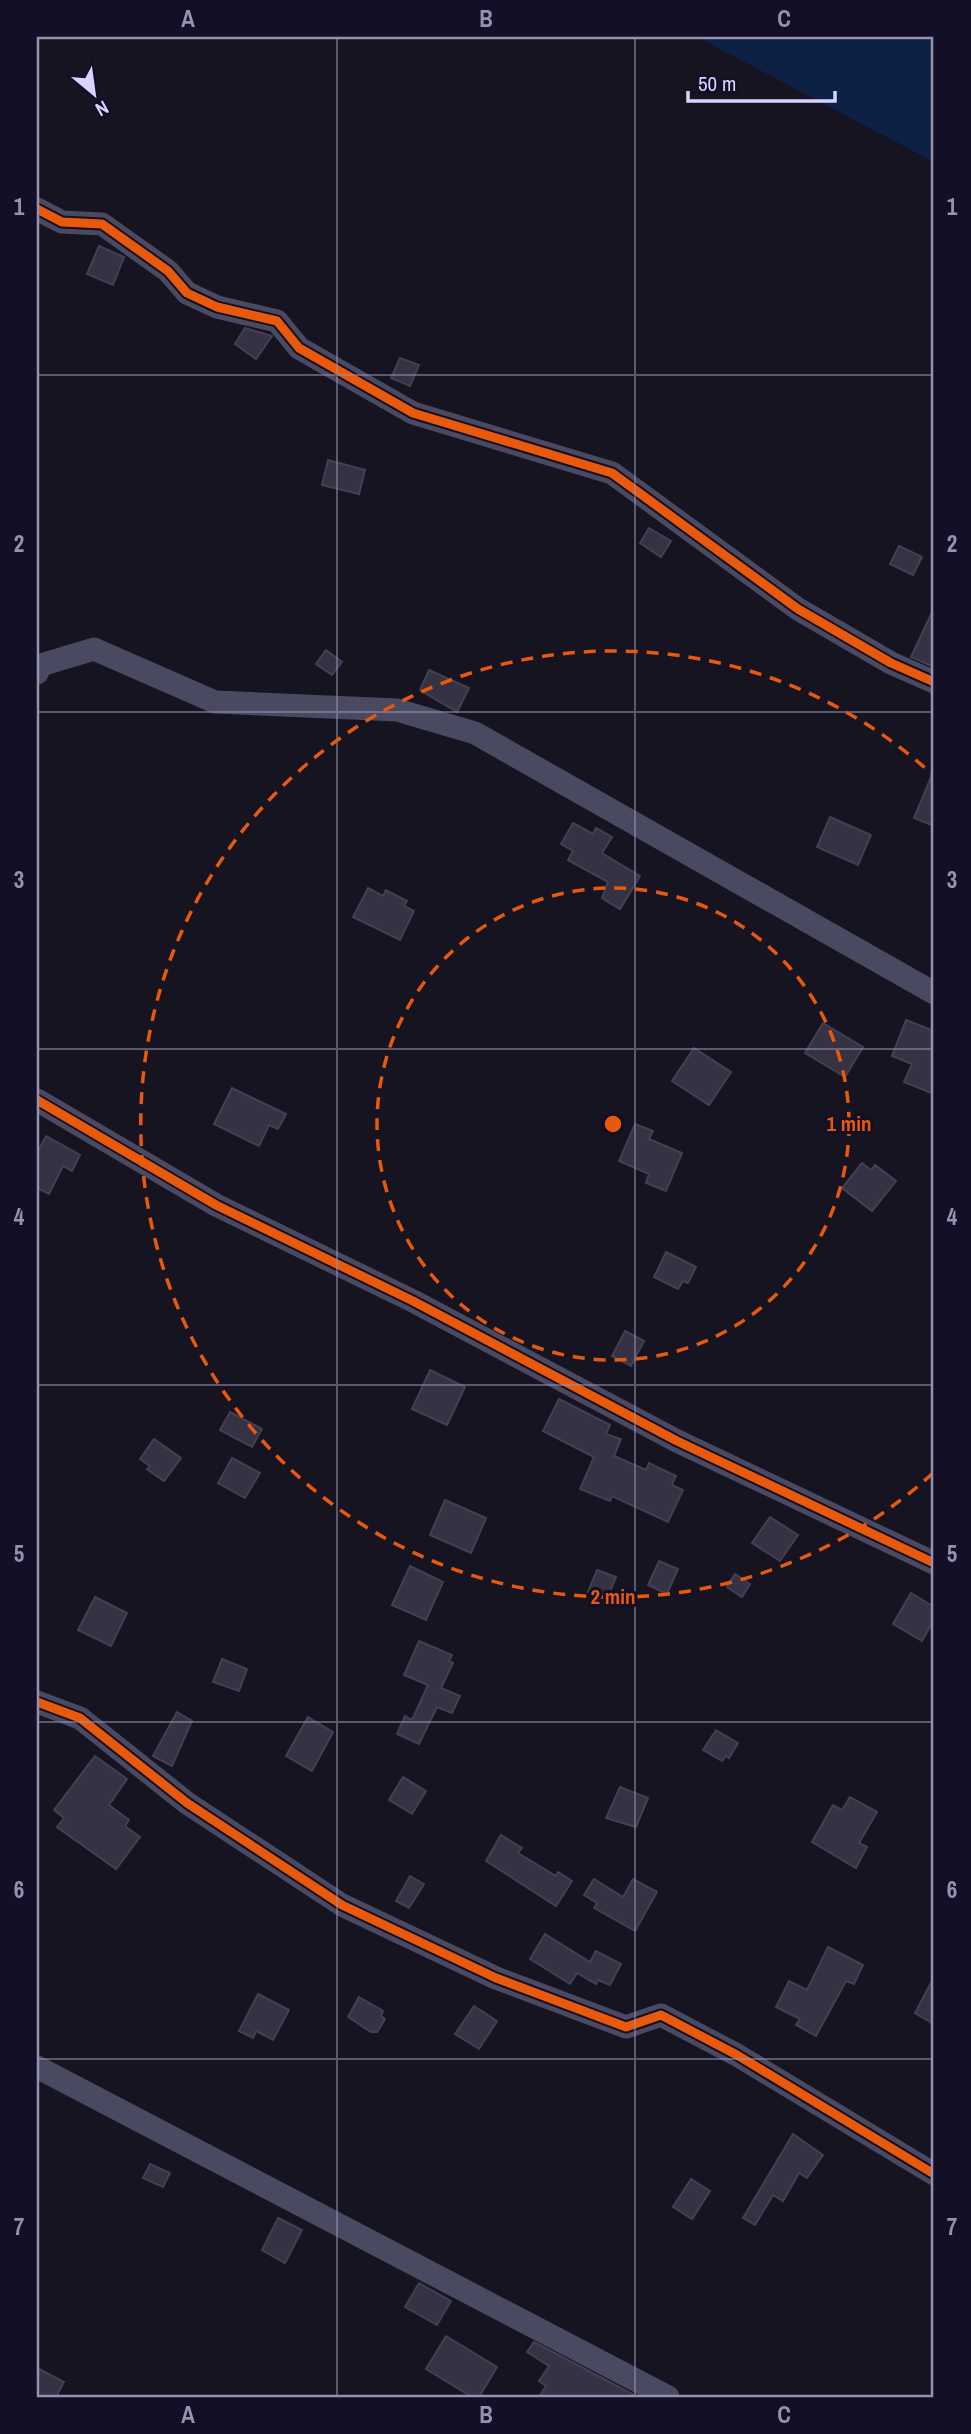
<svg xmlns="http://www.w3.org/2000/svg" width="971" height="2434" font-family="'Archivo Narrow',sans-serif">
  <rect width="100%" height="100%" fill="#161421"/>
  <path fill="#0d2144" d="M697,37H934V162Z"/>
  <g fill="#343243" stroke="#433f54" stroke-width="2">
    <path d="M99,246L124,257L113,285L87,274Z"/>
    <path d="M245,328L272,336L256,359L235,344Z"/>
    <path d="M400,358L419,365L410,386L391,378Z"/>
    <path d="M328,460L365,470L359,494L322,485Z"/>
    <path d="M649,528L671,541L661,557L640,543Z"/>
    <path d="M899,546L922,557L913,575L890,564Z"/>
    <path d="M934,608V667L911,657Z"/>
    <path d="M326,650L342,662L332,675L316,664Z"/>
    <path d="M429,670L469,688L457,712L420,690Z"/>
    <path d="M934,770V826L914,818Z"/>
    <path d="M830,817L871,835L858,865L817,847Z"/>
    <path d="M573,823L593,834L596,828L612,837L602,853L640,876L620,909L602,898L608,882L568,860L573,851L561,844Z"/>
    <path d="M368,888L383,896L386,890L407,901L404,906L414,911L400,940L353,917Z"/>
    <path d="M906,1020L934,1031V1094L904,1082L912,1064L892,1056Z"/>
    <path d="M823,1023L863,1047L845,1077L805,1053Z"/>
    <path d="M694,1048L731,1072L709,1105L672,1081Z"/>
    <path d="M232,1088L286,1114L278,1129L269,1125L259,1146L214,1124Z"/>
    <path d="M635,1124L653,1131L649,1139L682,1153L666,1191L646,1183L649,1174L619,1161Z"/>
    <path d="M46,1136L80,1155L72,1171L63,1166L49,1194L37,1188V1153Z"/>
    <path d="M862,1163L871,1170L875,1165L896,1181L872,1211L842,1188Z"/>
    <path d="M666,1252L696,1267L688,1283L683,1281L678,1289L654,1277Z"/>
    <path d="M625,1331L644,1341L631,1366L612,1356Z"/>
    <path d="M430,1370L465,1387L447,1425L412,1409Z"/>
    <path d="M559,1399L610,1425L606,1434L621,1439L614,1456L646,1470L649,1463L676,1476L672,1485L683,1490L668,1522L612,1496L610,1501L580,1489L594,1457L543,1431Z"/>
    <path d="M230,1412L262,1429L252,1447L220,1430Z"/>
    <path d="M154,1439L181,1458L164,1481L147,1469L150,1466L140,1459Z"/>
    <path d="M232,1458L260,1473L245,1498L218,1483Z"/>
    <path d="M445,1500L486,1518L471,1553L430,1535Z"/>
    <path d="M770,1517L798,1535L780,1561L752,1543Z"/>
    <path d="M659,1561L678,1569L667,1594L648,1585Z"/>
    <path d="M410,1566L443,1582L426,1620L392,1605Z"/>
    <path d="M597,1570L616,1577L607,1599L588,1592Z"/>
    <path d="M735,1574L750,1584L742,1597L727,1587Z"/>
    <path d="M911,1593L934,1607V1620L922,1641L893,1624Z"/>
    <path d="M95,1597L127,1613L111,1646L78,1630Z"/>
    <path d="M419,1641L452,1655L449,1661L453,1663L441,1688L460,1696L452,1713L437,1707L419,1744L397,1734L405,1716L412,1720L428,1685L404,1675Z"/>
    <path d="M222,1659L247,1669L239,1691L213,1682Z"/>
    <path d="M177,1712L192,1721L172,1766L153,1756Z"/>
    <path d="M308,1717L333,1732L312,1771L286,1756Z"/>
    <path d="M716,1730L738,1743L729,1758L726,1756L722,1761L703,1750Z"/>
    <path d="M95,1756L127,1779L109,1805L129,1820L125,1826L140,1837L116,1869L57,1827L64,1818L54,1810Z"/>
    <path d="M403,1777L426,1791L412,1814L389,1800Z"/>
    <path d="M620,1787L648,1798L636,1827L606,1818Z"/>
    <path d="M850,1797L877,1812L859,1843L867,1847L856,1868L812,1842L833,1805L842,1810Z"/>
    <path d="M501,1835L522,1848L518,1853L556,1876L558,1872L572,1881L556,1906L486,1861Z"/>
    <path d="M410,1876L424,1884L409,1908L396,1901Z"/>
    <path d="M594,1879L623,1897L633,1879L657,1892L635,1931L594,1908L597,1903L584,1895Z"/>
    <path d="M545,1934L590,1962L596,1951L621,1964L610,1985L598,1980L596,1984L577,1973L570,1984L530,1959Z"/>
    <path d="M828,1947L863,1965L854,1984L846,1981L816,2036L796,2025L800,2019L776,2007L789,1981L807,1990Z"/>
    <path d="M934,1977V2024L915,2013Z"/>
    <path d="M258,1994L289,2010L273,2040L256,2031L253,2038L239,2031Z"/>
    <path d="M359,1997L383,2011L381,2016L385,2019L377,2032H371L348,2017Z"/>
    <path d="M474,2006L497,2021L479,2049L455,2034Z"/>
    <path d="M793,2134L823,2155L807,2178L799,2173L783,2201L773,2195L755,2225L743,2218Z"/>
    <path d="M150,2164L170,2173L163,2187L143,2178Z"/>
    <path d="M691,2179L710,2191L692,2219L673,2207Z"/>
    <path d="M278,2218L302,2230L285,2263L262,2250Z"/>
    <path d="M419,2283L451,2301L437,2325L405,2307Z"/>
    <path d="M446,2336L497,2367L479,2397H472L426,2369Z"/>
    <path d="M534,2342L638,2397H539L546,2386L539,2381L549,2366L527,2352Z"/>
    <path d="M37,2368L64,2382L56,2397H37Z"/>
  </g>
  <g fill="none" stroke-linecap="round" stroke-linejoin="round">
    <g stroke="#4a4962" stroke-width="23">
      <path d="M37,209L62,222L102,224L168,271L187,293L217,307L277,321L299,348L413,413L612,473L798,609L891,663L934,682"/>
      <path d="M37,673L41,665L94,649L215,702L397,710L475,733L934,993"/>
      <path d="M37,1100L216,1205L413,1301L677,1441L934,1563"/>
      <path d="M37,1702L80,1718L187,1803L342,1905L496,1978L626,2027L661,2015L737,2055L934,2174"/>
      <path d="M37,2067L668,2397"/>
    </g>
    <defs>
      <g id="cycleway">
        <path d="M37,209L62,222L102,224L168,271L187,293L217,307L277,321L299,348L413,413L612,473L798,609L891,663L934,682"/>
        <path d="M37,1100L216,1205L413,1301L677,1441L934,1563"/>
        <path d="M37,1702L80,1718L187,1803L342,1905L496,1978L626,2027L661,2015L737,2055L934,2174"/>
      </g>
    </defs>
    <use href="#cycleway" stroke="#130f26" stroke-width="13"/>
    <use href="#cycleway" stroke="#e8590c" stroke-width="9"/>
  </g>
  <path fill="none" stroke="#9591b1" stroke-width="2" stroke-opacity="0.55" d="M337,37V2397M635,37V2397M37,375H934M37,712H934M37,1049H934M37,1385H934M37,1722H934M37,2059H934"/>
  <g fill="none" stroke="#e8590c" stroke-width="3.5" stroke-dasharray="12 9">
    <circle cx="613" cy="1124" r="236"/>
    <path d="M933 1473A473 473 0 1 1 933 775"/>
  </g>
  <circle cx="613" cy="1124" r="10" fill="#e8590c" stroke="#130f26" stroke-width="3.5"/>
  <g font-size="21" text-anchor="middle" font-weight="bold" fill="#e8590c" stroke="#130f26" stroke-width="6" stroke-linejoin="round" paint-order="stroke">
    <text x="849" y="1131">1 min</text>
    <text x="613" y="1604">2 min</text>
  </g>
  <rect width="971" height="2434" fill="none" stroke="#130f26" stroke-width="77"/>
  <g transform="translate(94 94) rotate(151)" stroke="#130f26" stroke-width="5" paint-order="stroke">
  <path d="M0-5L12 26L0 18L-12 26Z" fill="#d9d4ff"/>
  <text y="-10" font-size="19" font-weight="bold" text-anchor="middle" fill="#d9d4ff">N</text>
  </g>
  <path d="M688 91v10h147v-10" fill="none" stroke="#d9d4ff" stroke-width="3.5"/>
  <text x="698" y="91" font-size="21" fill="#d9d4ff" stroke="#130f26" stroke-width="5" paint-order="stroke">50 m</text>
  <rect x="38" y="38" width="894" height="2358" fill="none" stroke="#9591b1" stroke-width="2.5"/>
  <g font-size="23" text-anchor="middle" font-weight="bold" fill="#9591b1">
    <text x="188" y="27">A</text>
    <text x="486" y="27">B</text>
    <text x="784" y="27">C</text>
    <text x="19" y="215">1</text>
    <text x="952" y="215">1</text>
    <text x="19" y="552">2</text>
    <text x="952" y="552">2</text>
    <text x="19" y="888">3</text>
    <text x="952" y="888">3</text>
    <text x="19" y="1225">4</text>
    <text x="952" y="1225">4</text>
    <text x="19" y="1562">5</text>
    <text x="952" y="1562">5</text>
    <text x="19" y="1898">6</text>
    <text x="952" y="1898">6</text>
    <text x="19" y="2235">7</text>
    <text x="952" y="2235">7</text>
    <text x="188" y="2423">A</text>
    <text x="486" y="2423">B</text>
    <text x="784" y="2423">C</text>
  </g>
</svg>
